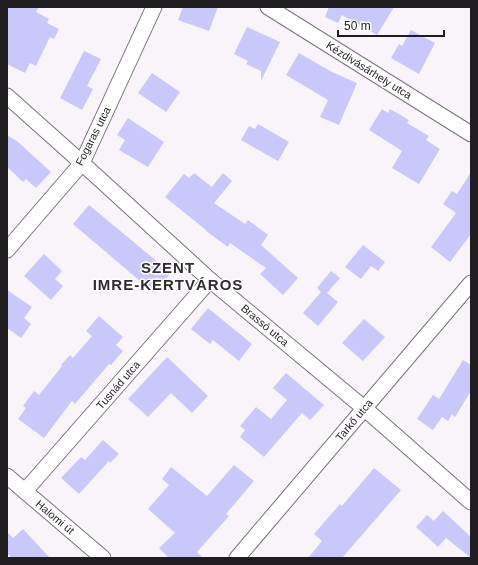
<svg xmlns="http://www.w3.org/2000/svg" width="478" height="565" font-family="Arial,sans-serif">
  <rect width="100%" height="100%" fill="#f8f4f9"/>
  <g fill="#cac8fa">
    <path d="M7,7H39L36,12L49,19L47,23L59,29L54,39L50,37L36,66L30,63L25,73L7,64Z"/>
    <path d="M183,7H218L209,31L178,20Z"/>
    <path d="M329,7H394L377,35L342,15L338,23L325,17Z"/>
    <path d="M247,27L280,42L261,81V71L246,64L248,61L234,54Z"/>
    <path d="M411,30L435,43L419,74L391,58L399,44L402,46Z"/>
    <path d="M84,51L101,59L87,86L93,89L82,110L60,98Z"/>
    <path d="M299,53L332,72L357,83L339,125L320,117L328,100L286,75Z"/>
    <path d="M152,73L180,92L166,112L138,93Z"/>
    <path d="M382,109L388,113L390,109L409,120L407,123L429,136L426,140L440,149L419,184L392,168L402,151L369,130Z"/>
    <path d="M128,118L164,142L148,167L119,150L125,140L117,135Z"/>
    <path d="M258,124L289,142L278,161L241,140L249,126L255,129Z"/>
    <path d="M7,135L18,142L51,172L36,188L26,179L23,182L7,167Z"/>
    <path d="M471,172V234L450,262L431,247L456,213L443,204L452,191L457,194Z"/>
    <path d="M194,173L212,187L223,173L232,181L214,203L245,224L248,220L268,235L261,245L298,278L283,295L260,274L266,268L230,243L228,247L206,231V230L165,197L184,174L189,178Z"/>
    <path d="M89,205L171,273L154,293L73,224Z"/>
    <path d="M363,245L385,262L378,271L371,266L361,279L345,267Z"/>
    <path d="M44,254L62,271L55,279L63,286L51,300L24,276Z"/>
    <path d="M331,271L340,278L327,293L338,302L318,326L303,313L321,292L317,288Z"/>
    <path d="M7,290L32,307L24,318L31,324L21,338L7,328Z"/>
    <path d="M208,308L252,344L239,361L213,340L210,344L191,329Z"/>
    <path d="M99,316L123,337L116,345L123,351L111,365L109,364L75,404L72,401L44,438L18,419L26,408L23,406L34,391L39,395L62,366L61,365L70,355L73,358L92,336L86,331Z"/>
    <path d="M364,319L385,337L363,361L342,343Z"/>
    <path d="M167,357L208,396L192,413L171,393L148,417L128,399Z"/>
    <path d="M463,360L471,365V391L455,417L452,414L448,421L442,417L433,430L417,419L433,395L439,399Z"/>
    <path d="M286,373L324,405L310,420L302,413L264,457L240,437L245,430L240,426L256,407L271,419L287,400L273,388Z"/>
    <path d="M103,440L119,454L110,463L109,461L79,494L61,478L81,457L85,460Z"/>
    <path d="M234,465L254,481L226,514L229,516L197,552L203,558H169L159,548L175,533L148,509L169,485L162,479L171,467L207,496Z"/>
    <path d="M374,468L401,490L342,558H308L322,541L314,534L340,504L342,506Z"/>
    <path d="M443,511L471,537V558L446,538L438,547L416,527L427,515L434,521Z"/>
    <path d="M23,529L50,558H12L7,553V532L13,538Z"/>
  </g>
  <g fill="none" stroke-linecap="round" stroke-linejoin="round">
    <defs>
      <g id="street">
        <path d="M268,7L471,134"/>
        <path d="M7,96L82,163L210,280L364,408L471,502"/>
        <path d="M7,250L82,163L154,7"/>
        <path d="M7,476L103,558"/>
        <path d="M25,491L210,280"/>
        <path d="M237,558L471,283"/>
      </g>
    </defs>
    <use href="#street" stroke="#777378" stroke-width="17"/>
    <use href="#street" stroke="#fff" stroke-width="15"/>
  </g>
  <g text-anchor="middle" stroke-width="3" stroke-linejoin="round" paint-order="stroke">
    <g font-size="11" fill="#1f1d1f" stroke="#fff">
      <text transform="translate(369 70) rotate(32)" y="4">Kézdivásárhely utca</text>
      <text transform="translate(93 136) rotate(-63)" y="4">Fogaras utca</text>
      <text transform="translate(265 325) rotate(40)" y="4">Brassó utca</text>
      <text transform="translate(118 385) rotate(-49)" y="4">Tusnád utca</text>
      <text transform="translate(354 420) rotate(-50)" y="4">Tarkő utca</text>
      <text transform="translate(55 517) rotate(40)" y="4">Halomi út</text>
    </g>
    <g font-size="15" font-weight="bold" letter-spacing="1" fill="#2f2b30" stroke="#fff">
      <text x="168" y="273">SZENT<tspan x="168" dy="17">IMRE-KERTVÁROS</tspan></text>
    </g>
  </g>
  <rect width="478" height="565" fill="none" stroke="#1f1d1f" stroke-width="16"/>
  <path d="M338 30v6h106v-6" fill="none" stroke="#1f1d1f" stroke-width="2"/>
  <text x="344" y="30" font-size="12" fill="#1f1d1f" stroke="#ffffff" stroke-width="3" paint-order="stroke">50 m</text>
</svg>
